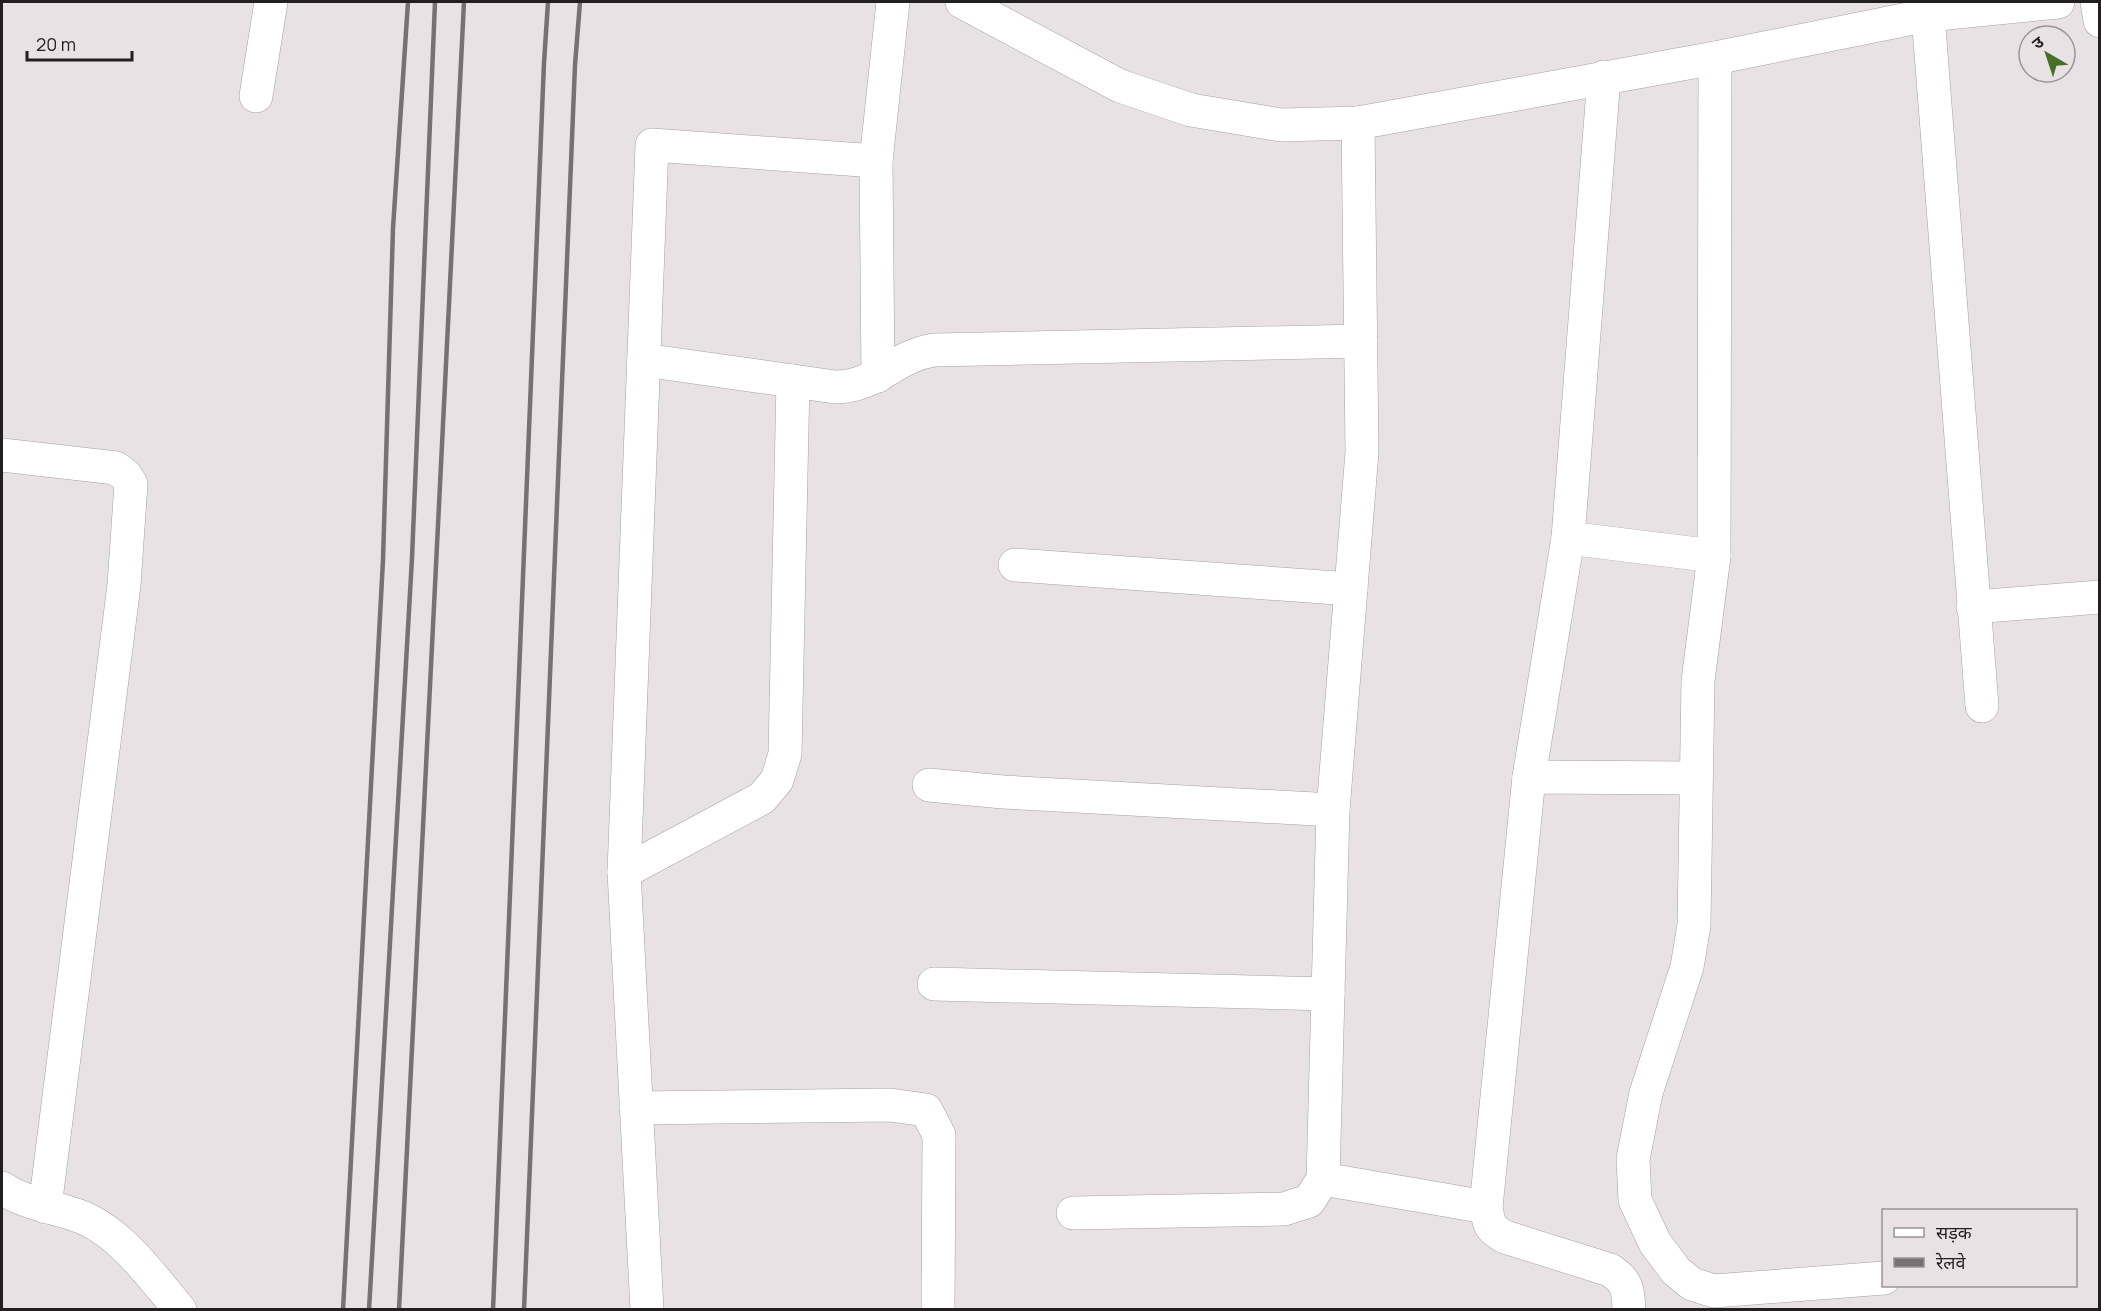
<svg xmlns="http://www.w3.org/2000/svg" width="2101" height="1311" font-family="Manrope,'Noto Sans Devanagari',sans-serif">
  <rect width="100%" height="100%" fill="#e9e2e5"/>
  <g fill="none" stroke-linecap="round" stroke-linejoin="round">
    <defs>
      <g id="street">
        <path d="M962,2L1120,86L1191,110L1281,125L1358,123L1715,58L1928,15L2058,2"/>
        <path d="M2097,2L2100,21"/>
        <path d="M1928,15L1982,706"/>
        <path d="M1715,58L1714,556L1698,681L1694,925L1687,967L1646,1093L1633,1159L1635,1200L1655,1243L1676,1271L1692,1284L1714,1291L1884,1278"/>
        <path d="M256,96L271,2"/>
        <path d="M876,161L878,376"/>
        <path d="M644,360L835,387C876,387 895,356 934,350L1361,341"/>
        <path d="M2,455L116,468L126,476L131,484L124,585L45,1207"/>
        <path d="M1568,538L1604,77"/>
        <path d="M1015,565L1351,589"/>
        <path d="M1973,607L2100,597"/>
        <path d="M1529,777L1568,538L1714,556"/>
        <path d="M929,785L1003,792L1333,810"/>
        <path d="M624,872L762,798L777,780L785,754L793,381"/>
        <path d="M934,984L1328,994"/>
        <path d="M636,1108L890,1105L926,1110L939,1135L938,1310"/>
        <path d="M1323,1179L1486,1207"/>
        <path d="M2,1188C29,1206 55,1206 84,1218C123,1235 153,1278 180,1310"/>
        <path d="M1073,1213L1284,1209L1309,1201L1323,1179L1333,810L1362,452L1358,123"/>
        <path d="M647,1310L624,872L652,145L876,161L893,2"/>
        <path d="M1629,1310C1628,1289 1628,1282 1610,1270L1505,1237C1489,1228 1489,1225 1486,1207L1529,777L1696,778"/>
      </g>
    </defs>
    <use href="#street" stroke="#a6a0a3" stroke-width="34"/>
    <use href="#street" stroke="#fff" stroke-width="33"/>
    <g stroke="#767274" stroke-width="4.5">
      <path d="M343,1310L383,560L393,228L408,2"/>
      <path d="M369,1310L412,558L435,2"/>
      <path d="M399,1310L464,2"/>
      <path d="M493,1310L544,63L548,2"/>
      <path d="M524,1310L575,65L580,2"/>
    </g>
  </g>
  <rect width="2101" height="1311" fill="none" stroke="#211f20" stroke-width="6"/>
  <rect x="1882" y="1209" width="195" height="78" fill="#e9e2e5" stroke="#999496" stroke-width="1.5"/>
  <rect x="1894" y="1228" width="30" height="9" fill="#ffffff" stroke="#999496" stroke-width="1.5"/>
  <text x="1936" y="1239" font-size="18" fill="#211f20">सड़क</text>
  <rect x="1894" y="1258" width="30" height="9" fill="#767274" stroke="#999496" stroke-width="1.5"/>
  <text x="1936" y="1269" font-size="18" fill="#211f20">रेलवे</text>
  <g transform="translate(2047 54) rotate(321)"><circle r="28" fill="#e9e2e5" stroke="#999496" stroke-width="1.5"/>
  <path d="M0-4.5L10 22L0 15L-10 22Z" fill="#486f29"/>
  <text y="-9" font-size="16" font-weight="bold" text-anchor="middle" fill="#211f20">उ</text>
  </g>
  <path d="M27 51v9h105v-9" fill="none" stroke="#211f20" stroke-width="3"/>
  <text x="36" y="51" font-size="18" fill="#211f20" stroke="#e9e2e5" stroke-width="4.5" paint-order="stroke">20 m</text>
</svg>
